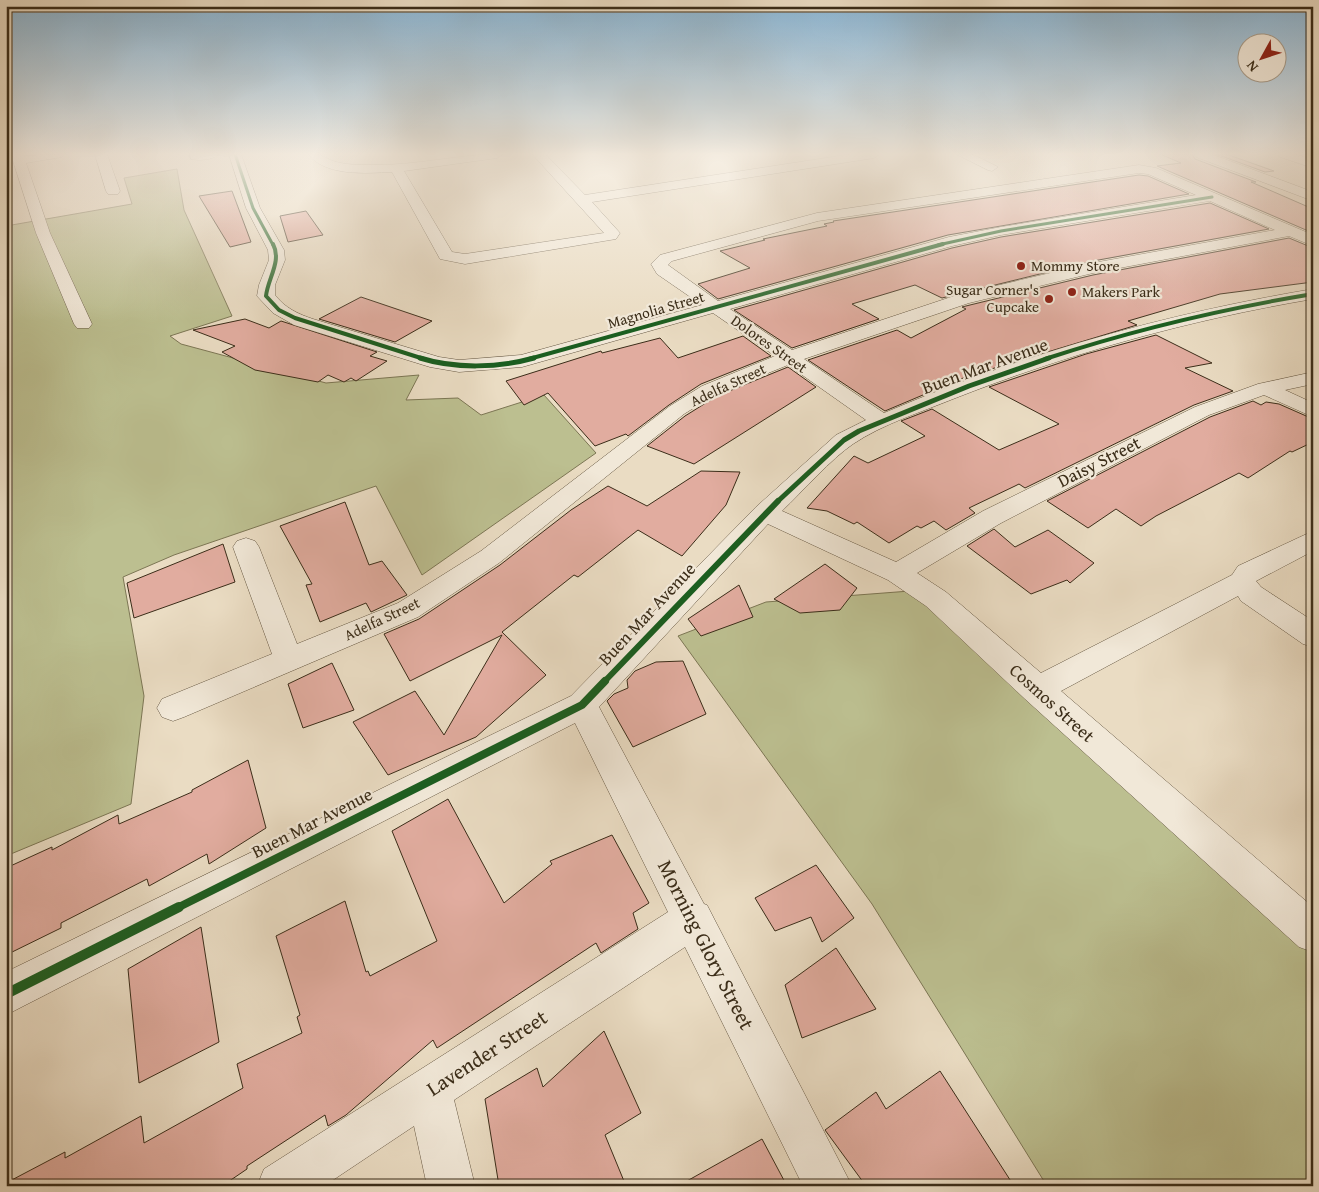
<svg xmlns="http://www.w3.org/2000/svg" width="1319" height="1192" font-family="'Gentium Book Plus',serif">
  <rect width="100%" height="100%" fill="#eadcc3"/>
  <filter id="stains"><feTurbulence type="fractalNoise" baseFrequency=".004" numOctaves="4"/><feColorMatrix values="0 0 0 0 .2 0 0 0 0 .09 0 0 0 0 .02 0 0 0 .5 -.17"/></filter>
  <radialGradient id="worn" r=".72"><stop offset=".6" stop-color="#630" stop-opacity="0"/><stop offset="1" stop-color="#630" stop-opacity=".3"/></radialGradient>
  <g fill="#bcbf90" stroke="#7c7654">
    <path d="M177,169L184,210L232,316L170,336L181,344L326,383L419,375L406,400L458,398L481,415L544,395L596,453L422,575L376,486L174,555L123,577L144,696L131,804L6,856V226L132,204L124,178Z"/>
    <path d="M910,591L1313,953V1186H1047L872,904L678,636L766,602Z"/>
  </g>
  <g fill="#e1ac9f" stroke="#3b2d19">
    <path d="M1160,154H1192L1195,159L1256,182H1251L1313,209V233L1157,166L1181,163Z"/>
    <path d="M1216,154H1226L1274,171L1265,172Z"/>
    <path d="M1139,175L1148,176L1189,194L948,235L718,299L698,284L750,268L720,251L765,240L763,239L827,226L824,224L834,222L833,221Z"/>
    <path d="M232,191L251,242L230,247L199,196Z"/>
    <path d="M1210,203L1269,229L1093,261L942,298L915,285L852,304L879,319L792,348L734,310L952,248L1001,237Z"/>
    <path d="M306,211L323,235L288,242L280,216Z"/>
    <path d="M1289,238L1313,248V282L1220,294L1128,321L1137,325L968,376L885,411L808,360L897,330L911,338L966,309L962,307L970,305L1093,275Z"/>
    <path d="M361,297L432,321L395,342L319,319Z"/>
    <path d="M245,319L269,328L281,321L377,352L370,356L387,361L356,381L351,378L344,382L328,375L318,382L255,370L222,352L235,346L193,330Z"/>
    <path d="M1156,335L1212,363L1185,368L1233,391L1194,405L1025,488L1019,484L1015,486L969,508L975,513L946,530L934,521L921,528L917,526L889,543L857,522L854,524L827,511L807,508L854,456L868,463L925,436L901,421L932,409L999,450L1059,424L989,387L1086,354Z"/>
    <path d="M743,336L771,356L701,384L669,405L628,436L626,434L595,446L548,393L524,405L506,381L601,351L602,353L660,338L678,358Z"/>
    <path d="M788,367L816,387L694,464L647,446L685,416L717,396Z"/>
    <path d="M1253,401L1261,405L1266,402L1279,404L1313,419V442L1292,452L1290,451L1248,478L1239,473L1156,516L1141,526L1116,509L1088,528L1047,501L1210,417Z"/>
    <path d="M701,471L740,472L726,505L682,556L638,530L578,577L574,575L502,632L546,675L476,737L388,775L353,722L415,691L444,735L502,635L410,681L384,634L419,619L500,565L571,510L608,486L647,506Z"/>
    <path d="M345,502L369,565L382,561L407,595L371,612L366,603L320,622L306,585L312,584L280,526Z"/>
    <path d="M994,529L1015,547L1048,530L1094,563L1070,583L1067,580L1031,594L967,546Z"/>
    <path d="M223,544L235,582L134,618L127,583Z"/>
    <path d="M825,564L857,588L840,610L800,613L774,599Z"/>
    <path d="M739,585L753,617L701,636L688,619Z"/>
    <path d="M683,661L706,714L633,747L607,701L614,694L628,688L627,680L635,671L656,662Z"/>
    <path d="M332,663L354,710L303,728L288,684Z"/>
    <path d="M248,760L266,828L209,864L207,854L149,886L147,879L61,923V928L6,955V868L52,847V850L118,815L119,824L192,792V790Z"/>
    <path d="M448,799L504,903L552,864L550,861L612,835L649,903L633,913L638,929L601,953L596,943L437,1048L433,1040L346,1115L328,1126L325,1115L247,1166V1169L222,1186H6V1183L65,1152V1158L141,1116L144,1143L243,1088L237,1064L302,1033L297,1017L300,1015L276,936L345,901L366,972L368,971L370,976L437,941L392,831Z"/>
    <path d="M816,865L854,918L822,942L811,917L775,931L755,898Z"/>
    <path d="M201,927L219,1042L139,1083L128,969Z"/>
    <path d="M836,948L876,1009L802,1038L785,985Z"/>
    <path d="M604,1031L641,1113L605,1135L626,1186H499L485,1099L537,1068L543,1087Z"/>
    <path d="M940,1071L1014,1186H866L825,1130L876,1092L886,1109Z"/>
    <path d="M762,1139L787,1186H678Z"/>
  </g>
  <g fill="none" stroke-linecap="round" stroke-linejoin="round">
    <defs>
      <g id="minor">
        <path d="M11,154H23L24,156L64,154L62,157L26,163L50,233L92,324L89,328H77L74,324L36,233Z"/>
        <path d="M95,154H107L120,191L118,194H108L106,191Z"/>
        <path d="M190,154H219C213,160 199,161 191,159Z"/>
        <path d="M229,154H241L260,208L284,250L285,260L275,285V295C285,308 298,314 313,319L439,357L459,360L521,355L702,305L657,274L651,264L660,255L817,213L1139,165L1156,168L1313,235V246L1289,236L1093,273L969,303L804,359L884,413C1022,354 1165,314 1313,289V299C1189,320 1070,353 953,399C921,412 883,424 853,444C831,459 803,491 782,511L896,562L983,511L1195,407L1258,384L1313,372V384L1285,390L1313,403V417L1264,395L1209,415L1001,523L917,573L946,592L1041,673L1232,575L1238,566L1313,531V551L1256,581L1261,587L1313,621V647L1303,644L1241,601L1238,596L1061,691L1313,907V952L1299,947L1025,699L926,606L888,580L768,524L599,707L704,904L707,905L852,1186H803L685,947L454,1100L475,1186H427L414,1126L324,1186H257L264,1169L668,912L575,723L6,1015V972L571,696L756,507L836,435L866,420L788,365L716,394L684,414L499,563L418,617L184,717L173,721L162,717L157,708L162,699L272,654L233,547L237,541L246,538L255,541L259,547L297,644L398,603L481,551L670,406L702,386L775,356L713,313L522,367L459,372L430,367L294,325L273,313L257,296L259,285L269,260L268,250L246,208ZM1139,173L1148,174L1196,195L1001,227L949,237L718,301L668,265L672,261L818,221ZM1210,201L1275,230L1093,263L957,295L792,350L730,309L952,246L1001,235Z"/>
        <path d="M308,154C321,153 322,157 333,161C345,165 359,165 371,165C416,166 459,154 503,154L497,158L404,171L452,252L465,254L604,233L532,154H545L585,195L852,154H880L874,158L592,202L620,233L616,239L465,264L440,259L392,172C366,173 326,177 308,154Z"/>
        <path d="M956,154H972L998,167L992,171L988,170Z"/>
        <path d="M1194,154H1211L1313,192V201L1196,157Z"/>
        <path d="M1278,154H1295L1313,160V168L1280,157Z"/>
      </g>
    </defs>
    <use href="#minor" stroke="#675944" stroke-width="1"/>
    <use href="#minor" fill="#f1e8d8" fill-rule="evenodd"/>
    <defs>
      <g id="cycleway-far5">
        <path d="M235,154L253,208L273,245"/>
        <path d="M938,245L1001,231L1212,197"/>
      </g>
      <g id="cycleway-far4">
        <path d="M273,244C282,261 268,278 266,296L279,310L295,318L424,359"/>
        <path d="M529,359L943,244"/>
        <path d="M1045,359C1133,330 1222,309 1313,294"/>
      </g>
      <g id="cycleway-far3">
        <path d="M420,358C455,369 498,368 534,358"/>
        <path d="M777,502L844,440L859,431L969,386L1049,358"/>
      </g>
      <path id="cycleway-far2" d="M604,682L778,501"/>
      <path id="cycleway-far1" d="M177,908L582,705L605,681"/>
      <path id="cycleway" d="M6,994L179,907"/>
    </defs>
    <use href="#cycleway-far5" stroke="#f1e8d8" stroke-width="4.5"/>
    <use href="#cycleway-far4" stroke="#f1e8d8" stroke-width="5.5"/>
    <use href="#cycleway-far3" stroke="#f1e8d8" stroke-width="8"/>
    <use href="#cycleway-far2" stroke="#f1e8d8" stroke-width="9"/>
    <use href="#cycleway-far1" stroke="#f1e8d8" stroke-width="11"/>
    <use href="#cycleway" stroke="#f1e8d8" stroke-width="13"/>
    <use href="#cycleway-far5" stroke="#1b5e20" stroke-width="3"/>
    <use href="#cycleway-far4" stroke="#1b5e20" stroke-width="4"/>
    <use href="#cycleway-far3" stroke="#1b5e20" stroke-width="5"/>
    <use href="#cycleway-far2" stroke="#1b5e20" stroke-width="6"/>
    <use href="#cycleway-far1" stroke="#1b5e20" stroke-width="8"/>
    <use href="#cycleway" stroke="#1b5e20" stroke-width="10"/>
  </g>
  <linearGradient id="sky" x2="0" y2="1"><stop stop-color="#89b6d6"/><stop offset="0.48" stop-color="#f6efe4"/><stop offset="1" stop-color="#f6efe4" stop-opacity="0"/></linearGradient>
  <rect width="1319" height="321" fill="url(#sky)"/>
  <g fill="#8f2418" stroke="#f1e8d8" stroke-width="2">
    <circle cx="1021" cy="266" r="5"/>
    <circle cx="1072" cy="292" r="5"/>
    <circle cx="1049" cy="299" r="5"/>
  </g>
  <g text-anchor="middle" stroke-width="4.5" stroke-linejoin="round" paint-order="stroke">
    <g font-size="15" fill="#3b2d19" stroke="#f1e8d8" text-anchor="start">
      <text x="1031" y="271">Mommy Store</text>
      <text x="1039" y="295" text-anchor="end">Sugar Corner's<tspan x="1039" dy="17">Cupcake</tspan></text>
      <text x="1082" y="297">Makers Park</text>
    </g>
    <g font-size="15" fill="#3b2d19" stroke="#f1e8d8">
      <text transform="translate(656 310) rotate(-16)" y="5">Magnolia Street</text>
      <text transform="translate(769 344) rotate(35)" y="5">Dolores Street</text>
      <text transform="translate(728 385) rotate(-25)" y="5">Adelfa Street</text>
      <text transform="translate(382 619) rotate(-25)" y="5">Adelfa Street</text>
    </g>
    <g font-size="18" fill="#3b2d19" stroke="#f1e8d8">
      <text transform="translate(985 366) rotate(-20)" y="6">Buen Mar Avenue</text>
      <text transform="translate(1099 462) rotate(-27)" y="6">Daisy Street</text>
      <text transform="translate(647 614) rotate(-47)" y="6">Buen Mar Avenue</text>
      <text transform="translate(1052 703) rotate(42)" y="6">Cosmos Street</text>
      <text transform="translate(312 823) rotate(-27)" y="6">Buen Mar Avenue</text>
    </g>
    <g font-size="21" fill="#3b2d19" stroke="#f1e8d8">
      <text transform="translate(706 945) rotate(63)" y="7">Morning Glory Street</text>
      <text transform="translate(487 1053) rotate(-33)" y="7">Lavender Street</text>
    </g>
  </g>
  <rect width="1319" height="1192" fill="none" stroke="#eadcc3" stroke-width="25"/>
  <rect x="8" y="8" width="1304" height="1177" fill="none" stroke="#3b2d19" stroke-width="2.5"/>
  <rect x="12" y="12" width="1294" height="1167" fill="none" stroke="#3b2d19"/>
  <g transform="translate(1262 58) rotate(230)"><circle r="24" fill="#f1e8d8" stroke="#a89d8c"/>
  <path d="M0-4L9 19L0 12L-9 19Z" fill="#8f2418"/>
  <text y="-8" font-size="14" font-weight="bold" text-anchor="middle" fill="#3b2d19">N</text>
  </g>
  <rect width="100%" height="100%" filter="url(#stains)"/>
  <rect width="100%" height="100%" fill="url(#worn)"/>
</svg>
